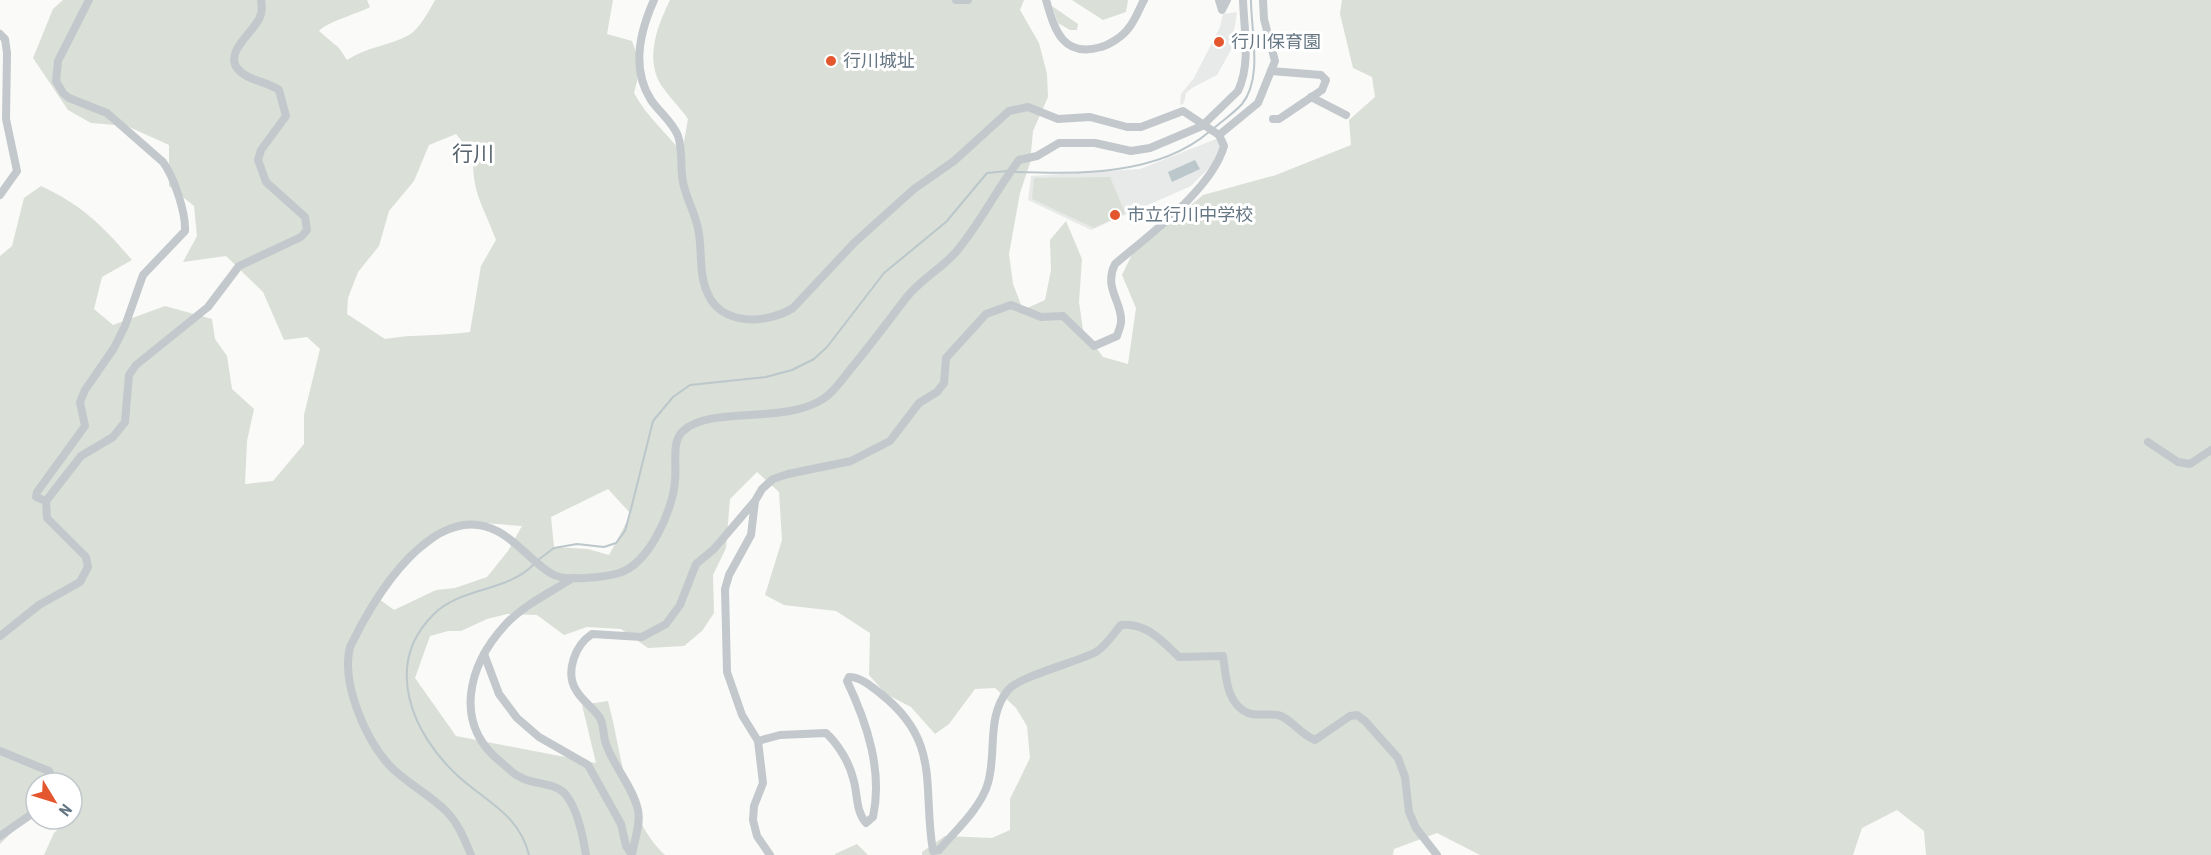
<svg xmlns="http://www.w3.org/2000/svg" width="2211" height="855" font-family="'Roboto Condensed','Noto Sans JP',sans-serif">
  <rect width="100%" height="100%" fill="#fafaf8"/>
  <g fill="#e8e9e9">
    <path d="M1237,12L1231,50L1217,75L1192,88L1186,93L1184,103L1180,105L1181,94L1194,78L1220,27L1223,14Z"/>
    <path d="M1216,139L1221,146L1216,161L1191,186L1091,230L1028,200L1031,176L1140,169Z"/>
  </g>
  <g fill="#dadfd7" fill-rule="evenodd">
    <path d="M63,0H367L370,7C359,13 325,23 319,31L339,48L347,60C366,47 389,46 409,35C420,28 429,11 435,0H613L607,34L632,41L641,66L634,93C647,117 665,131 682,153L688,119C681,108 661,89 657,77C647,51 659,23 670,0H1024L1020,10L1039,43L1047,74L1048,97L1033,131L1030,163L1020,193L1009,254L1013,284L1023,310L1045,300L1051,270L1050,240L1066,221L1082,259L1079,302L1083,330L1103,357L1128,364L1136,308L1122,275L1137,244L1166,226L1203,195L1276,175L1351,145L1349,120L1375,97L1372,77L1353,68L1340,14L1342,0H2211V855H1926L1924,831L1897,810L1862,828L1853,855H1480L1437,833L1394,849L1393,855H922V852L945,836L992,838L1010,830V799L1030,758L1027,726L1016,708L995,688L975,689L949,724L935,734L911,707L886,694L869,675L870,633L836,611L784,605L765,595L782,540L779,492L757,472L730,499L726,548L713,575L714,613L702,631L684,646L648,648L621,629L587,627L564,635L537,615L507,614L487,619L461,631H448L430,636L415,678L456,736L596,763L582,705L608,701C622,752 624,817 665,855H44L54,833L68,819H72V783H36V809L0,844V256L12,246L24,198L41,186C82,205 103,226 132,260L102,277L94,309L113,325L165,306L212,319L215,339L227,356L232,389L254,409L247,441L245,484L273,481L304,444V415L320,349L307,337L284,340L263,292L226,256L183,262L197,236L194,206L169,186V145L127,126L91,123L68,110L33,58L53,9ZM456,134L473,155C472,194 483,205 496,240L481,266L470,332C442,336 414,334 385,339L347,314L348,298L358,272L379,246L389,211L414,181L429,145ZM608,489L631,514L609,555L588,549L554,547L551,517ZM484,523L522,526L508,551L487,577L455,588L436,590L394,610L375,596L395,572L443,535Z"/>
    <path d="M1072,0H1128L1126,12L1103,20Z"/>
    <path d="M1052,6L1078,24L1077,30H1070L1058,23Z"/>
    <path d="M1110,177L1125,213L1094,228L1032,199L1034,178Z"/>
    <path d="M857,844L868,855H835V854Z"/>
  </g>
  <path fill="#bbc7cb" d="M1195,160L1200,169L1172,182L1168,172Z"/>
  <g fill="none" stroke-linecap="round" stroke-linejoin="round">
    <g stroke="#bbc7cb" stroke-width="2">
      <path d="M1213,129C1222,121 1234,113 1242,104C1263,78 1251,31 1251,0"/>
      <path d="M1014,172C1078,174 1157,176 1209,132"/>
      <path d="M538,560L554,548L577,544L604,547L616,543L625,531L631,509L653,421L673,397L690,385L766,377L792,370L814,359L827,347L884,273L946,222L987,173L1008,171"/>
      <path d="M529,855C519,814 486,802 458,776C412,734 383,665 433,615C460,587 508,592 534,564"/>
    </g>
    <g stroke="#c3c8cc" stroke-width="8">
      <path d="M654,0C640,31 631,69 651,100C659,112 673,122 678,136C683,150 680,167 683,182C686,199 697,216 699,234C702,253 699,274 707,292C721,327 767,324 793,308L855,242L914,189L954,161L1009,111L1028,107L1058,119L1090,117L1127,127H1141L1183,111L1219,135L1224,146C1212,189 1149,235 1115,264C1103,288 1123,303 1121,322C1121,326 1118,332 1117,336L1094,346L1063,316L1041,317L1011,305L986,314L946,358L944,383L937,392L919,403L890,441L851,461L788,474L773,479L762,489L755,501L751,535L729,575L725,589L727,672L742,715L758,741L763,783L754,806L753,820L757,836L770,855"/>
      <path d="M956,0H968"/>
      <path d="M1046,0C1055,31 1063,58 1101,47C1109,45 1123,36 1128,29C1135,21 1139,9 1144,0"/>
      <path d="M1219,0L1222,10L1227,0"/>
      <path d="M0,34L5,39L7,53L6,119L17,171L0,195"/>
      <path d="M1271,71L1321,75L1326,80L1322,90L1279,119H1273"/>
      <path d="M1311,97L1346,115"/>
      <path d="M1219,135L1258,103L1275,61L1264,19L1263,0"/>
      <path d="M2148,442L2178,462L2190,464L2211,450"/>
      <path d="M46,501L36,497L37,492L85,426L80,402L85,390L114,348L125,326L143,275L185,231C186,213 174,177 163,162L107,113L69,98L63,93L56,81L58,61L89,0"/>
      <path d="M573,578C551,592 524,605 506,624C468,665 452,724 502,763C508,768 513,774 520,777C533,785 556,782 566,795C578,810 583,836 586,855"/>
      <path d="M0,636L39,605L80,582L88,567L86,557L47,518L46,501L81,456L113,437L125,422L129,375L136,365L208,307L239,266L301,237L307,230L305,217L266,182L258,160L261,150L286,116L279,90C267,81 247,81 237,68C225,52 253,32 259,19C262,14 262,6 261,0"/>
      <path d="M484,654L499,694L517,718L539,737L588,765L621,824L626,846L632,855"/>
      <path d="M758,741L780,735L826,733C838,744 849,762 853,778C858,793 855,810 866,823L873,817C883,771 867,723 847,681L849,677C861,677 872,687 881,694C942,742 922,787 933,851L939,850C955,831 981,808 988,783C997,752 986,717 1008,690C1018,677 1077,662 1096,652C1106,646 1114,633 1121,625C1146,622 1162,641 1179,657L1223,656C1226,675 1226,704 1248,713C1258,717 1271,712 1281,716C1294,722 1300,734 1315,740L1350,716L1357,715L1365,721L1398,758L1405,777L1409,812L1416,828L1437,855"/>
      <path d="M0,751L49,771L55,783"/>
      <path d="M0,836L36,811"/>
      <path d="M471,855C465,840 458,823 446,811C429,794 406,783 389,765C365,738 341,683 350,647C372,600 434,496 499,532C519,543 533,563 552,574C564,582 606,577 619,573C649,564 673,510 675,481C677,466 671,441 683,431C711,405 783,425 823,399C834,392 841,381 849,371C869,347 887,323 906,298C920,280 941,269 956,252C980,224 996,190 1019,160L1037,156L1059,143H1095L1131,151L1150,148L1202,126L1238,91C1251,64 1244,29 1243,0"/>
      <path d="M632,855C634,840 641,825 638,810C633,787 614,767 606,744C603,736 604,725 600,718C594,708 582,701 576,690C565,672 575,645 592,634L642,637L666,624L680,605L696,564L714,549L754,502"/>
    </g>
  </g>
  <g fill="#e4572e" stroke="#fff" stroke-width="2">
    <circle cx="1219" cy="42" r="6"/>
    <circle cx="831" cy="61" r="6"/>
    <circle cx="1115" cy="215" r="6"/>
  </g>
  <g text-anchor="middle" stroke-width="6" stroke-linejoin="round" paint-order="stroke">
    <g font-size="18" fill="#657683" stroke="#fff" text-anchor="start">
      <text x="1231" y="48">行川保育園</text>
      <text x="843" y="67">行川城址</text>
      <text x="1127" y="221">市立行川中学校</text>
    </g>
    <g font-size="21" fill="#57646e" stroke="#fff">
      <text x="473" y="161">行川</text>
    </g>
  </g>
  <g transform="translate(54 801) rotate(128)"><circle r="28" fill="#ffffff" stroke="#c1c8cd" stroke-width="1.5"/>
  <path d="M0-4.5L10 22L0 15L-10 22Z" fill="#e4572e"/>
  <text y="-9" font-size="16" font-weight="bold" text-anchor="middle" fill="#657683">N</text>
  </g>
</svg>
